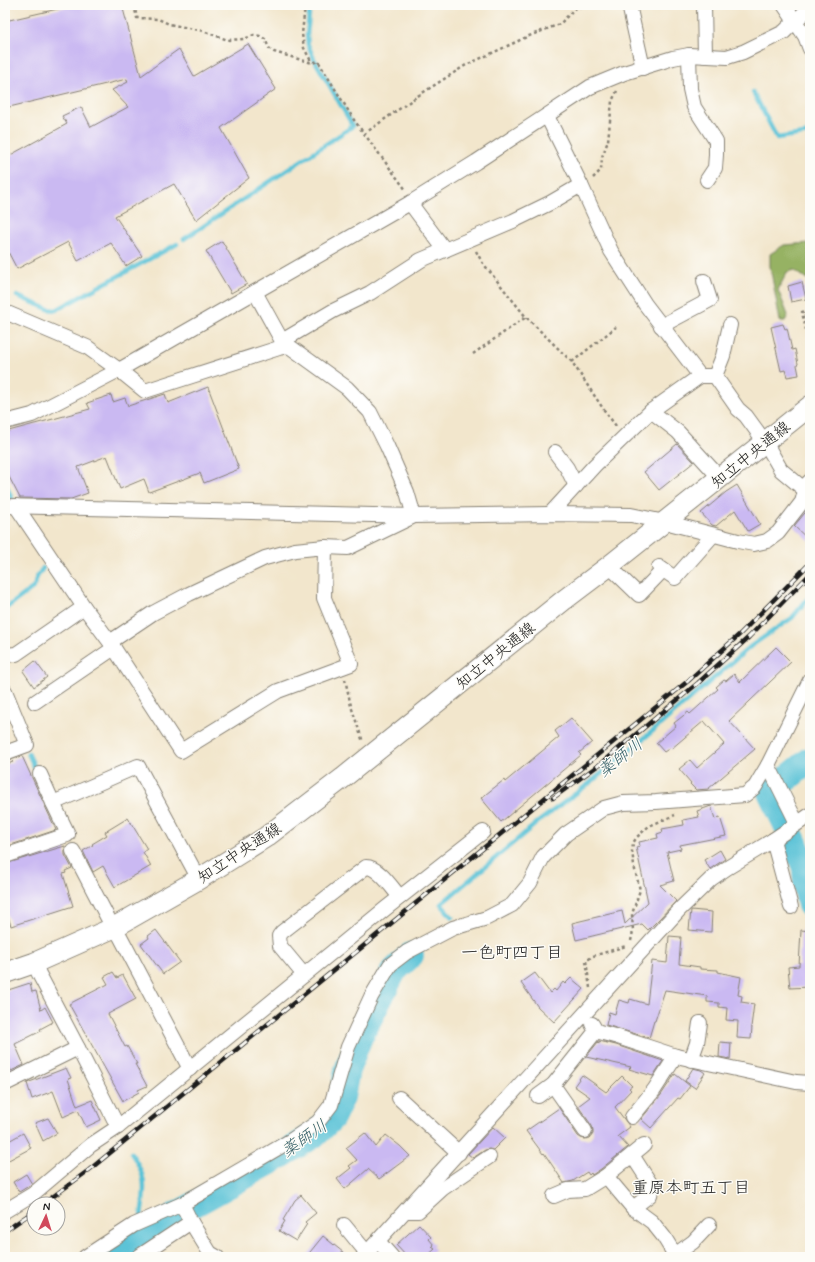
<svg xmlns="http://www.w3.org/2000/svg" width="815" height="1262" font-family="Mynerve,'Klee One',sans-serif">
  <rect width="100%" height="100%" fill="#fdfcf7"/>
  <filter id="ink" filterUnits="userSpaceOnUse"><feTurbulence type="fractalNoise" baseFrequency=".025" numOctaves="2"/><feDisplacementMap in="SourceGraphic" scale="8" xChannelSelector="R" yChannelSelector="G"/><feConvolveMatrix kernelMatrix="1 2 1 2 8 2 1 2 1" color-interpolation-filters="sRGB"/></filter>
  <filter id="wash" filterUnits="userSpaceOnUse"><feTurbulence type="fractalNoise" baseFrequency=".012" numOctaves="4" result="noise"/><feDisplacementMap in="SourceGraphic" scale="16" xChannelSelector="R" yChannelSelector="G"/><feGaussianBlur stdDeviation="0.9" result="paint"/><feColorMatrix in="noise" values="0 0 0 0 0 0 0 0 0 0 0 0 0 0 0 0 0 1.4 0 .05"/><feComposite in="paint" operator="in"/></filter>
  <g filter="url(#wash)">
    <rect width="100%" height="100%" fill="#f2e6cc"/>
    <path fill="#96b264" stroke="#596740" d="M810,243V281L794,270L787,272L778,290L788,315L785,321H780L770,266V254L784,245Z"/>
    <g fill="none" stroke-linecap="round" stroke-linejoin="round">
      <g stroke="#5bc3d7" stroke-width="4.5">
        <path d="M753,92L777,138L810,133"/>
        <path d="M184,239L353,126L314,59L308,45L307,35L310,5"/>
        <path d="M17,296L48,309L56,310L177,244"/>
        <path d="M5,482L12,499"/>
        <path d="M5,609L34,587L37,577L43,568"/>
        <path d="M28,753L37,773"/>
        <path d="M452,917L441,904L538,822L591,782L654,730L751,646L792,618L809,597"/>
        <path d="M131,1153C148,1177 145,1189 141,1217"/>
        <path d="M140,1230L144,1236"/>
      </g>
      <g stroke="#5bc3d7" stroke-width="26">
        <path d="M810,760L770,792L795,843L805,868L806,887L810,905"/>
        <path d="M109,1257L179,1213L276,1159L316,1134L332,1118L342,1097L347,1070L360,1037L394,971L411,955"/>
      </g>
    </g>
    <g id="blocks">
      <g fill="#cab9f2">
        <path d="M75,5H122L141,76L179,49L194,76L248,44L276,89L221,128L249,178L196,220L174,184L115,216L142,256L126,266L111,243L78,261L68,242L17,269L5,246V158L67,124L62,116L81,107L91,127L128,107L112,90L128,82L127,79L5,108V21Z"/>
        <path d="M222,241L247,284L231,293L206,251Z"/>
        <path d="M802,282L806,299L791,302L788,286Z"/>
        <path d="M783,324L785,329L787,328L792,350L795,349L798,364L797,365L799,375L787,377L785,370L781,371L771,327Z"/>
        <path d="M208,387L239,469L204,483L200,473L149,492L144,479L120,489L107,456L78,467L88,493L71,499L20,498L5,469V432L90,409L87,403L111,395L113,402L125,398L128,406L165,394L168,403Z"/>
        <path d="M677,444L694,462L659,490L644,472Z"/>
        <path d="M737,485L760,524L748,531L735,510L716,526L712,525L701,513L726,492Z"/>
        <path d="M810,507V541L794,526Z"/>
        <path d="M776,647L791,662L729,721L755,749L708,789L696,790L690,784L691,783L679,769L690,760L697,768L724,744L704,721L671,749L670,748L664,752L656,743L676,726L674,723L688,712L690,714L718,689L716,687L724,680L726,681L734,674L740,682Z"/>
        <path d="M35,661L47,677L34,687L23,671Z"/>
        <path d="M571,718L592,742L579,753L581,755L501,822L481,798L504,780L505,782L559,737L555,731Z"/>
        <path d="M22,756L56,830L5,847V765L13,762L11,760Z"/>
        <path d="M711,806L715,819L720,817L726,836L680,845L681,849L667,852L674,881L660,885L676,901L660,918L648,930L642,924L576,940L572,923L622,911L625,924L648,902L636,847L640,846L639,842L658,838L657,834L663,832L662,829L684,825L683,820L699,817L697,811Z"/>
        <path d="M128,818L147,849L143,852L151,866L115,887L103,866L93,872L83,851L93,845L92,844L107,835L105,832Z"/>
        <path d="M65,846V855L72,868L65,871L66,873L63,874L73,906L11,926L5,907V864Z"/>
        <path d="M720,850L725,859L710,869L704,860Z"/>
        <path d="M691,910L712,912L711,932L689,930Z"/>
        <path d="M156,930L180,962L163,974L141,944L149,938L148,936Z"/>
        <path d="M801,930L810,931V987L790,988L788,967L799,966Z"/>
        <path d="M669,936L681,937L679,964L700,967V969L718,970V972L741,977L738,995L742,996L741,1002L754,1004L751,1027H752L751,1039L737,1038L738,1021L726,1020L727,1008L719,1007V1003L707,1002V996L665,990L655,1021H654L649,1038L606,1025L609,1012L615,1014L619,1000L629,1003L630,999L647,1004L652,961L667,963Z"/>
        <path d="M113,972L117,978L123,975L136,999L108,1014L125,1047L127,1046L137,1064H135L147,1086L138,1090L139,1092L123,1101L69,1004L108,984L104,977Z"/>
        <path d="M535,973L550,993L554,989L556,991L563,982L565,984L571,978L584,989L554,1022L538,1007L521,983Z"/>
        <path d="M30,983L32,992L36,991L41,1010L45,1007L53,1022L40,1029L41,1031L15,1044L24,1065L11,1071L5,1058V991Z"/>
        <path d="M599,1041L616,1045L663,1061L653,1076L629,1069L631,1067L586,1057L598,1042L599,1043Z"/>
        <path d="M720,1042L731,1043L730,1059L719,1057Z"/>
        <path d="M66,1068L71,1078L68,1079L77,1106L92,1100L101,1120L86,1127L78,1110L63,1117L53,1091L32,1099L27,1083Z"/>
        <path d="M693,1068L701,1070L705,1073L695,1088L685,1081Z"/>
        <path d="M675,1074L690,1086L680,1099L678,1098L651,1128L641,1119L661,1095Z"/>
        <path d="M582,1075L606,1092L622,1076L632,1086L629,1088L631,1090L615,1107L630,1127L618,1136L628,1147L601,1169L592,1175L591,1173L589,1175L587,1172L573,1181L564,1183L544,1153L543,1154L526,1131L559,1108L578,1136L581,1138L585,1139L590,1138L593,1134V1130L592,1126L578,1106L590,1097L574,1086Z"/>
        <path d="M48,1118L57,1133L43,1141L35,1123Z"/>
        <path d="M493,1127L505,1138L493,1150L489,1149L485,1150L473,1158L468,1154Z"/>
        <path d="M23,1133L31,1148L5,1162V1143Z"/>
        <path d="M365,1133L376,1147L386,1135L400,1146L410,1156L379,1179L368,1169L345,1189L337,1179L351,1168L349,1166L357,1160L346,1148Z"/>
        <path d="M26,1174L32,1184L19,1192L13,1182Z"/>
        <path d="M301,1195L316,1213L305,1222L307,1224L296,1241L279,1231L285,1221L283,1220L295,1200Z"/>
        <path d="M419,1224L431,1237L429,1239L434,1245L432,1247L435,1249L426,1257H407L396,1245Z"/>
        <path d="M323,1236L349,1257H306Z"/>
      </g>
    </g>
  </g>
  <g filter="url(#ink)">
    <use href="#blocks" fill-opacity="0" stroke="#878174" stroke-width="1"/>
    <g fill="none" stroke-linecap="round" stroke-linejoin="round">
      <defs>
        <g id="street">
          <path d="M629,5L643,68"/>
          <path d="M704,5L705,56"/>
          <path d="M784,5L805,36L810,49"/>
          <path d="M689,55L690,89L694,107L716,141V155L715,168L707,180"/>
          <path d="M547,116L581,185L611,251L645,304L700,376"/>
          <path d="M410,203L445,250"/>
          <path d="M255,292L282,341L347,388L370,412L387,446L407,492L414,516"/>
          <path d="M5,312L87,347L119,370L145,391L279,348L289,346"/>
          <path d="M661,326L710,300L704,281"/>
          <path d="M282,341L333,311L370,293L421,260L513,221L550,203L581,185"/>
          <path d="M715,376L723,356L730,325"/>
          <path d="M651,411L678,432L720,478"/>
          <path d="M5,422L32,415L119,370L255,292L410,203L476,162L590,87L624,73L673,58L689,55L727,57L743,52L784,32L796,20L810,8"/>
          <path d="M555,452L567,468L576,486"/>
          <path d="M5,506L414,516L550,514L631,515L665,522L738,541L754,544L767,541L778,533L802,502L807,484L810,481"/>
          <path d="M16,506L84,607L110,642L181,751L278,691L351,664L324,598L325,547L295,550L265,558L189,594L153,613L110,642"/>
          <path d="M550,514L595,465L651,411L700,376H715L738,409L746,416L765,442L781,470L805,490"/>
          <path d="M325,547L348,548L412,517"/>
          <path d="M609,566L639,595L663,570"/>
          <path d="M659,567L675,578L713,535"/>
          <path d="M5,655L16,654L84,607"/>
          <path d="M5,691L27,745L5,753"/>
          <path d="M35,702L114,648"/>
          <path d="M768,765L797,823"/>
          <path d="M40,774L53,803"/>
          <path d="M773,840L791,907"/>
          <path d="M73,851L113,928L120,936L190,1069"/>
          <path d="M5,856L67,835L68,834L53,803L138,766L194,870L199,879"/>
          <path d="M34,963L39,974L78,1048L118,1127"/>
          <path d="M304,975L280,946L279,936L282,932L366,867C379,867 392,888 400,897"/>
          <path d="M596,1031L618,1037L676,1056L796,1082L810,1083"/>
          <path d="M691,1060L697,1043L700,1023"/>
          <path d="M5,1084L78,1048"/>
          <path d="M553,1085L585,1131"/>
          <path d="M538,1096L553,1085L596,1031L592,1024"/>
          <path d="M399,1098L459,1153"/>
          <path d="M632,1117L654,1090L676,1056"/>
          <path d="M632,1155L652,1186L650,1195L633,1208"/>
          <path d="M606,1176L633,1208L652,1222L664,1237L675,1255"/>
          <path d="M554,1196L568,1190L585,1189L606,1176L644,1145"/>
          <path d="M182,1204L290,1141L318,1122L331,1105L348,1047L371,997L390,965L407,952L453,928L487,918L512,905L530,883L543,857L566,834L604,808L623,803L656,802L745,795L755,787L768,765L810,680"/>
          <path d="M5,1211L33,1194L91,1145L118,1127L385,909L483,832"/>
          <path d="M406,1211H418L442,1189L489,1157"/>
          <path d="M344,1225L367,1253"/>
          <path d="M378,1241L392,1257"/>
          <path d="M85,1257L134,1225L182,1204L191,1222L210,1253L217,1257"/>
          <path d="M138,1257L191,1222"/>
          <path d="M363,1257L679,910L711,879L727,868L773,840L810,815"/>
          <path d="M672,1257L693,1242L709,1225"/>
        </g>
        <path id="secondary" d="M5,973L34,963L113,928L199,879L266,837L343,778L564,600L609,566L810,406"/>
      </defs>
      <use href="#street" stroke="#878174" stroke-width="16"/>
      <use href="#secondary" stroke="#878174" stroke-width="22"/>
      <g stroke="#878174" stroke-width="2.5" stroke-dasharray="3 3" stroke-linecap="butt">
        <path d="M134,5L137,18L158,19L169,24L203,31L228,40L244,39L254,35L260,36L265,39L269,48L274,52L312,63L318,61L354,120L406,190"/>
        <path d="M305,5L302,34L304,48L312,63"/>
        <path d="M364,134L416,97L466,65L529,36L560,24L574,9L586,5"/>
        <path d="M593,178L601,170L602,157L608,141L612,101L617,91"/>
        <path d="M476,251L482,262L526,317L572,362L604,410L616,426"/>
        <path d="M810,310L802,312L810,348"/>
        <path d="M473,354L526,317"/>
        <path d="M572,362L616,327"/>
        <path d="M345,679L351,706L363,742"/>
        <path d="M631,941L633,931L632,914L640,890L634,866L632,851L633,843L637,837L649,826L675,815"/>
        <path d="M590,988L586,961L593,956L626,946"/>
      </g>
      <use href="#street" stroke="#fff" stroke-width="14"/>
      <use href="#secondary" stroke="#fff" stroke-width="20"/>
      <defs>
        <g id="rail">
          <path d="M553,798L600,764L698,683L749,637L810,574"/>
          <path d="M43,1204L89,1170L688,681L740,634L810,563"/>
          <path d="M5,1231L34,1211"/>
        </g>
      </defs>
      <use href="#rail" stroke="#1c1c1c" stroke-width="4.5"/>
      <use href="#rail" stroke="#fdfcf7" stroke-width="3" stroke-dasharray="9" stroke-linecap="butt"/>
    </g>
  </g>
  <g text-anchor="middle" stroke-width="3" stroke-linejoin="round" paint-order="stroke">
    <g font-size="16" fill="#1c1c1c" stroke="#fdfcf7">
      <text transform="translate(750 454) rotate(-39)" y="6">知立中央通線</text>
      <text transform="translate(495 655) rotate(-39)" y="6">知立中央通線</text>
      <text transform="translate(239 852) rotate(-33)" y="6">知立中央通線</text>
    </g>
    <g font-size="17" font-style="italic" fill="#355f67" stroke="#fdfcf7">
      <text transform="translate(620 757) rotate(-38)" y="6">薬師川</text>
      <text transform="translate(304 1138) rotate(-35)" y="6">薬師川</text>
    </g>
    <g font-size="17" fill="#1c1c1c" stroke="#fdfcf7">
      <text x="512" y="958">一色町四丁目</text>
      <text x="691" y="1193">重原本町五丁目</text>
    </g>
  </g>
  <rect width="815" height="1262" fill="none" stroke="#fdfcf7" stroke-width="20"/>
  <g transform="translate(46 1216) rotate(4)"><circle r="19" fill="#fdfcf7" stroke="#a3a29f"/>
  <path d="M0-3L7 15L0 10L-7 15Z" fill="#d1495b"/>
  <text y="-6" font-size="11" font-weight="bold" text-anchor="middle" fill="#1c1c1c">N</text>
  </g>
</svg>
